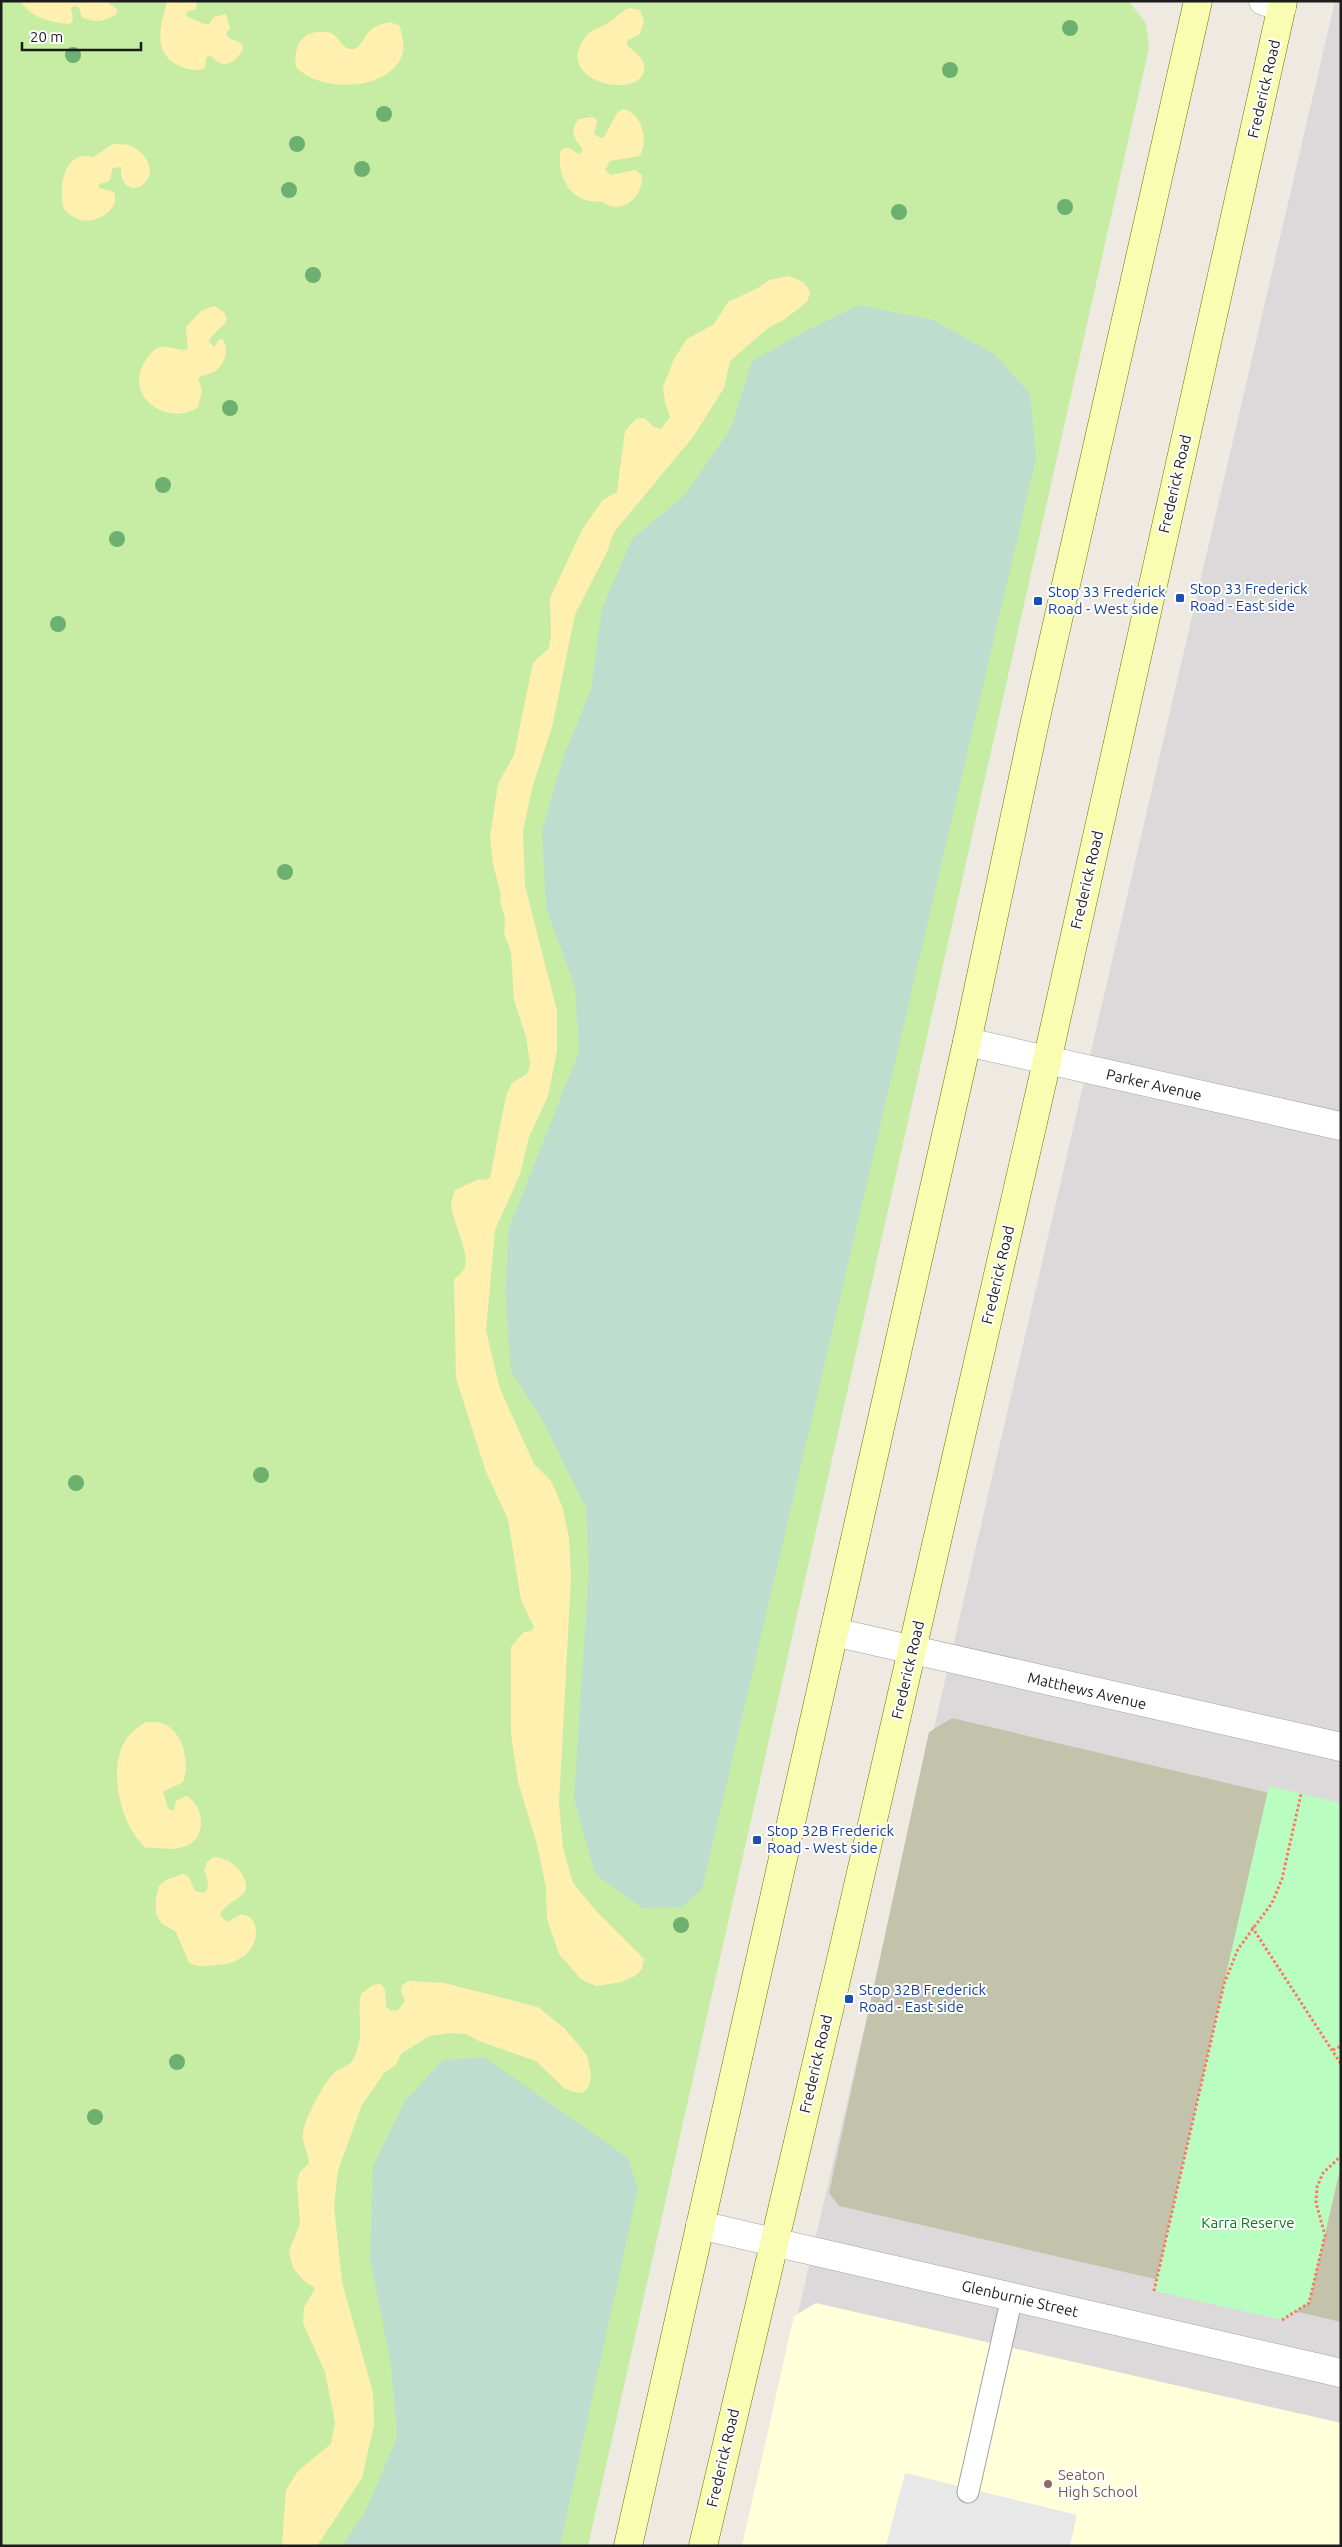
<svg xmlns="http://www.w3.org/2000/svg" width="1342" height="2547" font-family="Ubuntu,sans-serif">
  <rect width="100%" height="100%" fill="#efeae1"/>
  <path fill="#dbd9d9" d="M1335,1H1341V2546H744Z"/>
  <path fill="#ffffda" d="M816,2303L1341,2423V2546H742L794,2316Z"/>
  <path fill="#c3c3ac" d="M952,1718L1341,1810V2322L839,2206L829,2193L929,1732Z"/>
  <path fill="#c6eda3" d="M1,1H1129L1146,24L1149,48L588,2546H1Z"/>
  <g fill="#bddecf">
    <path d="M859,305L933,320L994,354L1030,394L1036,459L702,1889L682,1907L642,1908L595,1874L574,1799L589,1567L586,1508L544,1423L511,1371L505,1293L509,1228L579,1052L575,987L546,908L542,831L564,755L591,690L602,608L632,539L686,494L731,428L752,361L804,332Z"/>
    <path d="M484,2057L628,2158L638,2189L560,2546H342L364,2514L397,2438L391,2365L370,2258L373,2166L405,2101L443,2060Z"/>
  </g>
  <g fill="#fff0af">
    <path d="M20,1H106L117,9L116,14C104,22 95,23 82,17L79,8L75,5L71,8L73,20L70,24C50,22 33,19 20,1Z"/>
    <path d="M167,1H197L196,9L187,12L186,16L204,24H209L214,17L226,14L230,28L226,34L229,38L241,43L243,48C240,57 230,67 220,63C216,62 213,57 210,55L206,58L205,68C197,72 191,70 182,67C150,54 161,26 167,1Z"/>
    <path d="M630,8L640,10L644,21L640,34L627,41V45C632,50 640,55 643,62C656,104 544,85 588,34C594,28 601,28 608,23C616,18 620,11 630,8Z"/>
    <path d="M390,22L400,26C401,34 405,45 403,53C391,92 320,93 296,67C294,51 298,34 317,32C323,32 328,31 333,34C340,39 343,51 354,49C362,47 365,33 372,29C377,25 384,23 390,22Z"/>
    <path d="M623,109C642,113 649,140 640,156L610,161L605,170L611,175L635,170L642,175C643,190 632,207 616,207C611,207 606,204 602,202C598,201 594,202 590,201C567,197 556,170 561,150C569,144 572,151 580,154L583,149C575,140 568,130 579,119L593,117L597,120L594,134L601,138L604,137L617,113Z"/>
    <path d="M113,144C118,144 124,144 129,145C142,150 156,166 147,180C137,195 119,188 121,167L113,168C108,178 116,181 99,184V188L114,192C121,209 97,224 81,220C75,219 68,213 64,209C58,189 63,149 93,157Z"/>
    <path d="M789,276L803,282L808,288L810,293L807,302L785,319L768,328L730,361L724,388L693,437L614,532L607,552L575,614L552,727L532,788L523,831L525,886L557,1011V1051L548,1096L529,1137L520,1174L495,1230L486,1331L500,1389L534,1464L551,1481L562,1506L569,1537L571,1578L559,1804L563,1848L573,1883L597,1912L644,1959L642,1969L635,1976L621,1982L596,1986L581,1979L559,1954L547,1919L546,1888L537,1844L518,1782L511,1733V1647L524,1632L531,1631L534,1627L521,1600L508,1519L486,1472L456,1378L454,1280C457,1276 462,1273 464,1269C472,1257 452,1220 451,1205C451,1200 454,1195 455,1190L479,1179L486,1180L490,1178L506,1096L512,1083L528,1073L530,1063L526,1037L514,1000L511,952L504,933L505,918L500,902L501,895L493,864L490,837L498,784L514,755L533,663L549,648L551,635L550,598L583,528L603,500L617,492L625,431L636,419L644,418L654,427L661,429L670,417L665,402L663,387L674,359L687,339L714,324L728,302L758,288L769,280Z"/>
    <path d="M214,306L224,312L227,319C224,329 212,331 209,342L214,347L219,340L222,339C230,348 225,366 214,372C209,374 203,375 198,378L202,391L198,407C169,427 124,398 144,363C148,357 151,351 158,348C168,344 178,352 188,349L186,327L201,311Z"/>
    <path d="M146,1722C153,1722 160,1721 166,1725C184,1735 190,1764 183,1782L163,1792L168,1808L171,1810H174L176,1801L186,1796C204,1804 207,1837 188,1845C174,1852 160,1847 146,1848C121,1826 108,1772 124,1743C129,1733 137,1728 146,1722Z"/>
    <path d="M214,1857C225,1858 231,1861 238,1869C262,1898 226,1897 220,1915L227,1922C232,1920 235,1916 240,1915C264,1912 265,1963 216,1965C205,1966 200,1968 189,1963L176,1932L161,1923L156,1913V1898L159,1886L166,1880L183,1874L188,1876L195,1891L203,1893L207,1890L208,1881L204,1870L207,1862Z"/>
    <path d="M409,1981L444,1983L538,2007L565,2029L587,2055L591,2076L589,2086L584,2092L579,2093L565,2089L536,2061L479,2041L466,2034L451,2033L429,2036L401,2054L396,2065L384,2073L362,2105L338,2170L334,2206L342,2282L373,2393L374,2425L362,2478L317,2546H282L286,2490L298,2471L331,2444L335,2422L325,2372L303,2323L304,2308L315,2288L303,2280L293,2268L289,2251L300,2224L297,2182L300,2172L309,2163C308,2152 302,2144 303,2133C304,2120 324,2083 333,2074C340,2067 349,2068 354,2058C366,2032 356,2019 361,1994L373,1985L381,1984L385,1990L386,2007L391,2011L398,2010L405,2001L401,1992L402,1985Z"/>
  </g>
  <path fill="#bafdc0" d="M1269,1786L1341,1803V2165L1309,2303L1282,2320L1154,2291Z"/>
  <path fill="#e8e8e8" d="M905,2473L1077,2515L1070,2546H886Z"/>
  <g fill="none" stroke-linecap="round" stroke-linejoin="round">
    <defs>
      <path id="lane" d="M968,2492L1012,2297"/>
      <g id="street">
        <path d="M1263,1L1282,7"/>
        <path d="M967,1042L1341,1126"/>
        <path d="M834,1632L1341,1747"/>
        <path d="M700,2225L1341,2373"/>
      </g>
      <g id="secondary">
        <path d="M628,2546L967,1042L1034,726L1198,1"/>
        <path d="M703,2546L846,1938L1047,1061L1283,1"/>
      </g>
    </defs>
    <use href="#lane" stroke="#a3a3a3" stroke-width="23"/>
    <use href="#street" stroke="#a3a3a3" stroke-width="29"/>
    <use href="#secondary" stroke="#687700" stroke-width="29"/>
    <g stroke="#ff7462" stroke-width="3" stroke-dasharray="2.5 2.5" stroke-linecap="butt">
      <path d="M1252,1927L1341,2064"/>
      <path d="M1333,2050L1341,2046"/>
      <path d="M1154,2291L1224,1984L1238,1949L1272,1903L1282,1879L1301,1794"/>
      <path d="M1282,2320L1309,2303L1325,2235L1316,2203L1317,2187L1323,2173L1341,2156"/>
    </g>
    <use href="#lane" stroke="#fff" stroke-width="21"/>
    <use href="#street" stroke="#fff" stroke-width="28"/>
    <use href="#secondary" stroke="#f8fdb1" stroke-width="28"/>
  </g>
  <g fill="#6eb06f">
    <circle cx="1070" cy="28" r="8"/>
    <circle cx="73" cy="55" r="8"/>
    <circle cx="950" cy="70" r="8"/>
    <circle cx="384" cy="114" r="8"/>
    <circle cx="297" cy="144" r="8"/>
    <circle cx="362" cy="169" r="8"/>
    <circle cx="289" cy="190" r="8"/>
    <circle cx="1065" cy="207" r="8"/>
    <circle cx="899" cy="212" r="8"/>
    <circle cx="313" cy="275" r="8"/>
    <circle cx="230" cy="408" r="8"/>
    <circle cx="163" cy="485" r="8"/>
    <circle cx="117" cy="539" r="8"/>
    <circle cx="58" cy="624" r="8"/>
    <circle cx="285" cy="872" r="8"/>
    <circle cx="261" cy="1475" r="8"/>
    <circle cx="76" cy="1483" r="8"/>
    <circle cx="681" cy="1925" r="8"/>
    <circle cx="177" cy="2062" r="8"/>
    <circle cx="95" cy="2117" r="8"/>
  </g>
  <g fill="#1a4fb4" stroke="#fff" stroke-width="2">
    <rect x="1175" y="593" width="10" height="10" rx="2.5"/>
    <rect x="1033" y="596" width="10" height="10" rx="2.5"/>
    <rect x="752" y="1835" width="10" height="10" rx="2.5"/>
    <rect x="844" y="1994" width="10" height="10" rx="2.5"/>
  </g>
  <circle fill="#8d6e63" stroke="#fff" stroke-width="2" cx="1048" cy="2484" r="5"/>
  <g text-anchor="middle" stroke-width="4" stroke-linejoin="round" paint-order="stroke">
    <g font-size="15" fill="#1c1c1c" stroke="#fff">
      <text transform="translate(1264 89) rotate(-77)" y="5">Frederick Road</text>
      <text transform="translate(1175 484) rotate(-77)" y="5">Frederick Road</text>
      <text transform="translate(1087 880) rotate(-77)" y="5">Frederick Road</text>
      <text transform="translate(1154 1085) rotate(13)" y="5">Parker Avenue</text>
      <text transform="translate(998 1275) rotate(-77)" y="5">Frederick Road</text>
      <text transform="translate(908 1670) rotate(-77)" y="5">Frederick Road</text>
      <text transform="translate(1087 1691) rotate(13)" y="5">Matthews Avenue</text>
      <text transform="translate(816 2064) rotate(-77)" y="5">Frederick Road</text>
      <text transform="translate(1020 2299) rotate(13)" y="5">Glenburnie Street</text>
      <text transform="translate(723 2458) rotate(-77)" y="5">Frederick Road</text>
    </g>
    <g font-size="15" fill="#164399" stroke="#fff" text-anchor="start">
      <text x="1190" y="594">Stop 33 Frederick<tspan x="1190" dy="17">Road - East side</tspan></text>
      <text x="1048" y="597">Stop 33 Frederick<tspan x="1048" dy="17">Road - West side</tspan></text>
      <text x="767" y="1836">Stop 32B Frederick<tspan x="767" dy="17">Road - West side</tspan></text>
      <text x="859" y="1995">Stop 32B Frederick<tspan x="859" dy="17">Road - East side</tspan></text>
    </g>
    <g font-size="15" fill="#058011" stroke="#fff">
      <text x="1248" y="2228">Karra Reserve</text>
    </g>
    <g font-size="15" fill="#785e54" stroke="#fff" text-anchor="start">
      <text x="1058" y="2480">Seaton<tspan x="1058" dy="17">High School</tspan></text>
    </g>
  </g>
  <rect width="1342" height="2547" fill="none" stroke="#1c1c1c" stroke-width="5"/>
  <path d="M22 42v8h119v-8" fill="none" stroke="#1c1c1c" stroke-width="2.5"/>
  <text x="30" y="42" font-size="15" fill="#1c1c1c" stroke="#ffffff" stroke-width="4" paint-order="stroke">20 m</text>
</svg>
